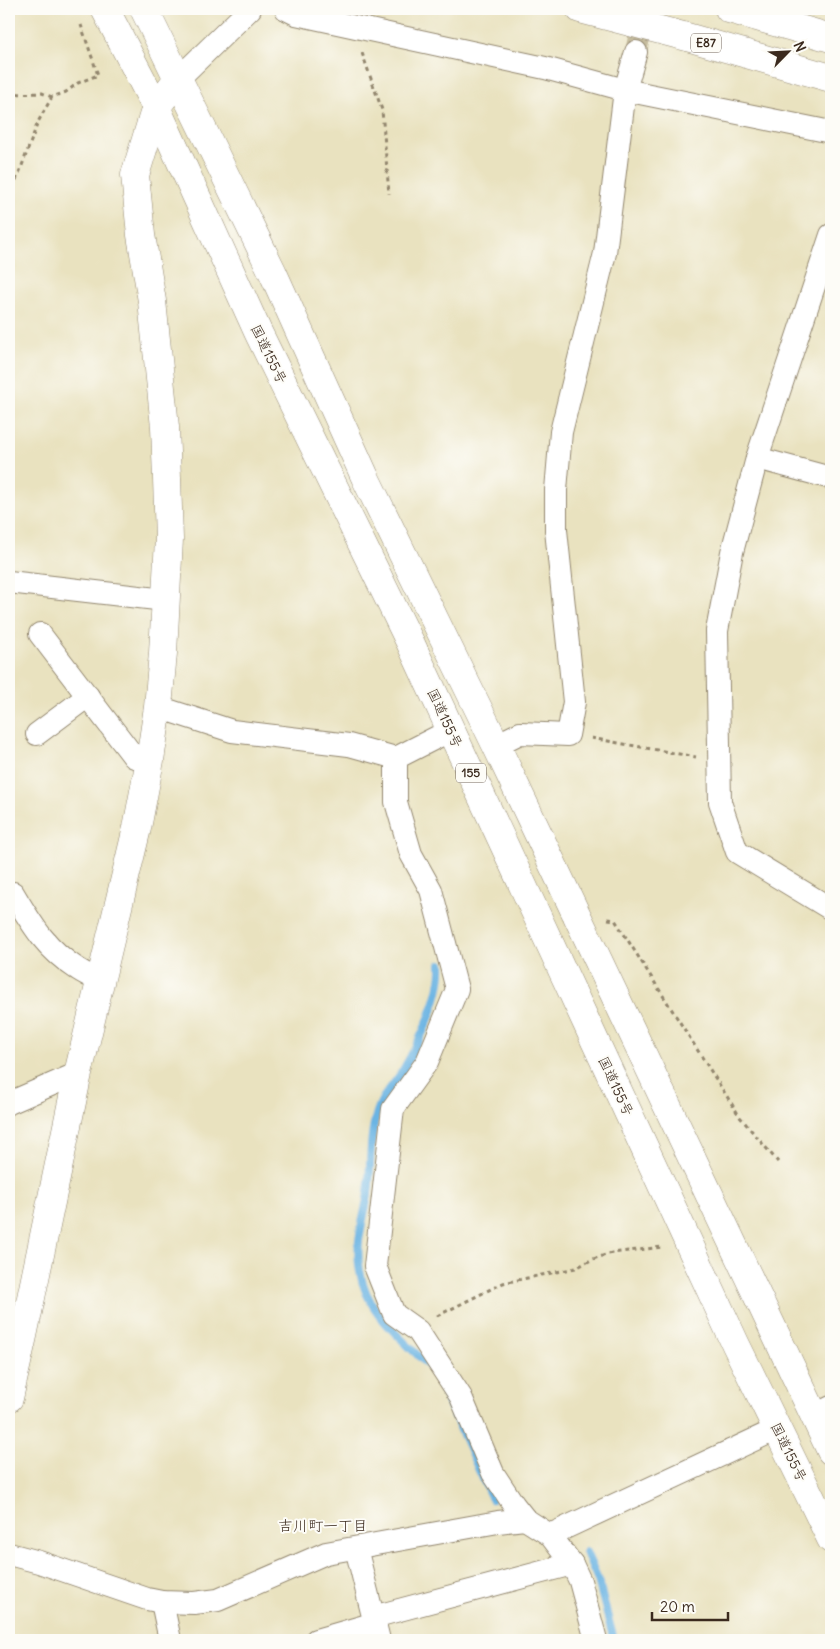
<svg xmlns="http://www.w3.org/2000/svg" width="840" height="1649" font-family="Delius,'Klee One',sans-serif">
  <rect width="100%" height="100%" fill="#fdfcf7"/>
  <filter id="ink" filterUnits="userSpaceOnUse"><feTurbulence type="fractalNoise" baseFrequency=".02" numOctaves="2"/><feDisplacementMap in="SourceGraphic" scale="10" xChannelSelector="R" yChannelSelector="G"/><feConvolveMatrix kernelMatrix="1 2 1 2 8 2 1 2 1" color-interpolation-filters="sRGB"/></filter>
  <filter id="wash" filterUnits="userSpaceOnUse"><feTurbulence type="fractalNoise" baseFrequency=".0096" numOctaves="4" result="noise"/><feDisplacementMap in="SourceGraphic" scale="20" xChannelSelector="R" yChannelSelector="G"/><feGaussianBlur stdDeviation="1.12" result="paint"/><feColorMatrix in="noise" values="0 0 0 0 0 0 0 0 0 0 0 0 0 0 0 0 0 1.4 0 .05"/><feComposite in="paint" operator="in"/></filter>
  <g filter="url(#wash)">
    <rect width="100%" height="100%" fill="#e9e2bf"/>
    <g fill="none" stroke-linecap="round" stroke-linejoin="round">
      <g stroke="#6bb4e3" stroke-width="8">
        <path d="M430,1367C391,1328 353,1303 359,1241C361,1222 368,1203 369,1184C371,1157 369,1123 383,1098C389,1089 397,1080 403,1070C419,1042 443,997 441,964"/>
        <path d="M440,1383L492,1499"/>
        <path d="M586,1552L598,1580L614,1640"/>
      </g>
    </g>
  </g>
  <g filter="url(#ink)">
    <g fill="none" stroke-linecap="round" stroke-linejoin="round">
      <path stroke="#c6bd9f" stroke-width="22" stroke-dasharray="22 11" stroke-linecap="butt" d="M636,52L645,9"/>
      <defs>
        <g id="minor">
          <path d="M286,9L296,14L545,68L625,90L831,132"/>
          <path d="M178,79L250,9"/>
          <path d="M831,235L757,458L732,552L717,631L720,802L737,852L831,909"/>
          <path d="M757,458L831,478"/>
          <path d="M9,582L165,600"/>
          <path d="M40,634L134,757L150,760"/>
          <path d="M158,707L232,731L349,745L396,758L451,730"/>
          <path d="M37,734L88,696"/>
          <path d="M496,745L520,733L568,735L574,702L556,530V490L561,432L605,253L625,90L636,52"/>
          <path d="M396,758V802L411,854L431,890L457,989L427,1062L393,1109L375,1266L394,1314L418,1331L461,1397L493,1473L514,1505L525,1519L550,1535L572,1564L580,1581L596,1640"/>
          <path d="M13,893C32,924 44,947 76,968C84,973 91,978 101,979"/>
          <path d="M9,1103L69,1077L77,1078"/>
          <path d="M815,1415L831,1407"/>
          <path d="M550,1535L777,1429"/>
          <path d="M356,1548L379,1640"/>
          <path d="M9,1554L39,1562L147,1599L162,1602L194,1603L218,1600L326,1553L498,1522L525,1519"/>
          <path d="M162,1602L170,1640"/>
          <path d="M373,1617L572,1564"/>
          <path d="M316,1640L375,1623"/>
        </g>
        <path id="tertiary" d="M9,1398L23,1336L77,1078L137,828L150,760L158,707L163,653L169,539L167,478L165,427L152,301L141,235L135,175L156,107L178,79"/>
        <g id="trunk">
          <path d="M105,9L156,107L258,332L410,642L736,1345L831,1539"/>
          <path d="M144,9L273,273L365,477L496,745L831,1451"/>
        </g>
        <g id="motorway">
          <path d="M580,9L687,37L831,78"/>
          <path d="M729,9L831,38"/>
        </g>
      </defs>
      <use href="#minor" stroke="#92866e" stroke-width="24"/>
      <use href="#tertiary" stroke="#92866e" stroke-width="29"/>
      <use href="#trunk" stroke="#92866e" stroke-width="29"/>
      <use href="#motorway" stroke="#92866e" stroke-width="29"/>
      <g stroke="#92866e" stroke-width="3" stroke-dasharray="4 4" stroke-linecap="butt">
        <path d="M362,53L382,110L389,194"/>
        <path d="M9,94L42,93L52,97"/>
        <path d="M9,195L20,171L38,122L52,97L66,92L78,83L98,75L81,25"/>
        <path d="M591,738L696,757"/>
        <path d="M608,919L615,920L740,1117L778,1162"/>
        <path d="M437,1316L503,1283L576,1268L593,1259L612,1253L663,1247"/>
      </g>
      <use href="#minor" stroke="#fff" stroke-width="22"/>
      <use href="#tertiary" stroke="#fff" stroke-width="28"/>
      <use href="#trunk" stroke="#fff" stroke-width="28"/>
      <use href="#motorway" stroke="#fff" stroke-width="28"/>
    </g>
  </g>
  <g text-anchor="middle" stroke-width="4" stroke-linejoin="round" paint-order="stroke">
    <g fill="#fdfcf7" stroke="#75695f" stroke-width="1">
      <rect x="691" y="33.5" width="30" height="19" rx="4"/>
      <rect x="456" y="763.5" width="30" height="19" rx="4"/>
    </g>
    <g font-size="12" font-weight="bold" fill="#3b2a1e">
      <text x="706" y="47">E87</text>
      <text x="471" y="777">155</text>
    </g>
    <g font-size="14" fill="#3b2a1e" stroke="#fdfcf7">
      <text transform="translate(269 354) rotate(64)" y="5">国道155号</text>
      <text transform="translate(445 718) rotate(65)" y="5">国道155号</text>
      <text transform="translate(616 1086) rotate(65)" y="5">国道155号</text>
      <text transform="translate(789 1452) rotate(64)" y="5">国道155号</text>
    </g>
    <g font-size="15" fill="#3b2a1e" stroke="#fdfcf7">
      <text x="323" y="1531">吉川町一丁目</text>
    </g>
  </g>
  <rect width="840" height="1649" fill="none" stroke="#fdfcf7" stroke-width="30"/>
  <g transform="translate(788 52) rotate(66)" stroke="#fdfcf7" stroke-width="4" paint-order="stroke">
  <path d="M0-4L9 19L0 12L-9 19Z" fill="#3b2a1e"/>
  <text y="-8" font-size="14" font-weight="bold" text-anchor="middle" fill="#3b2a1e">N</text>
  </g>
  <path d="M652 1612v8h76v-8" fill="none" stroke="#3b2a1e" stroke-width="2.5"/>
  <text x="660" y="1612" font-size="15" fill="#3b2a1e" stroke="#fdfcf7" stroke-width="4" paint-order="stroke">20 m</text>
</svg>
